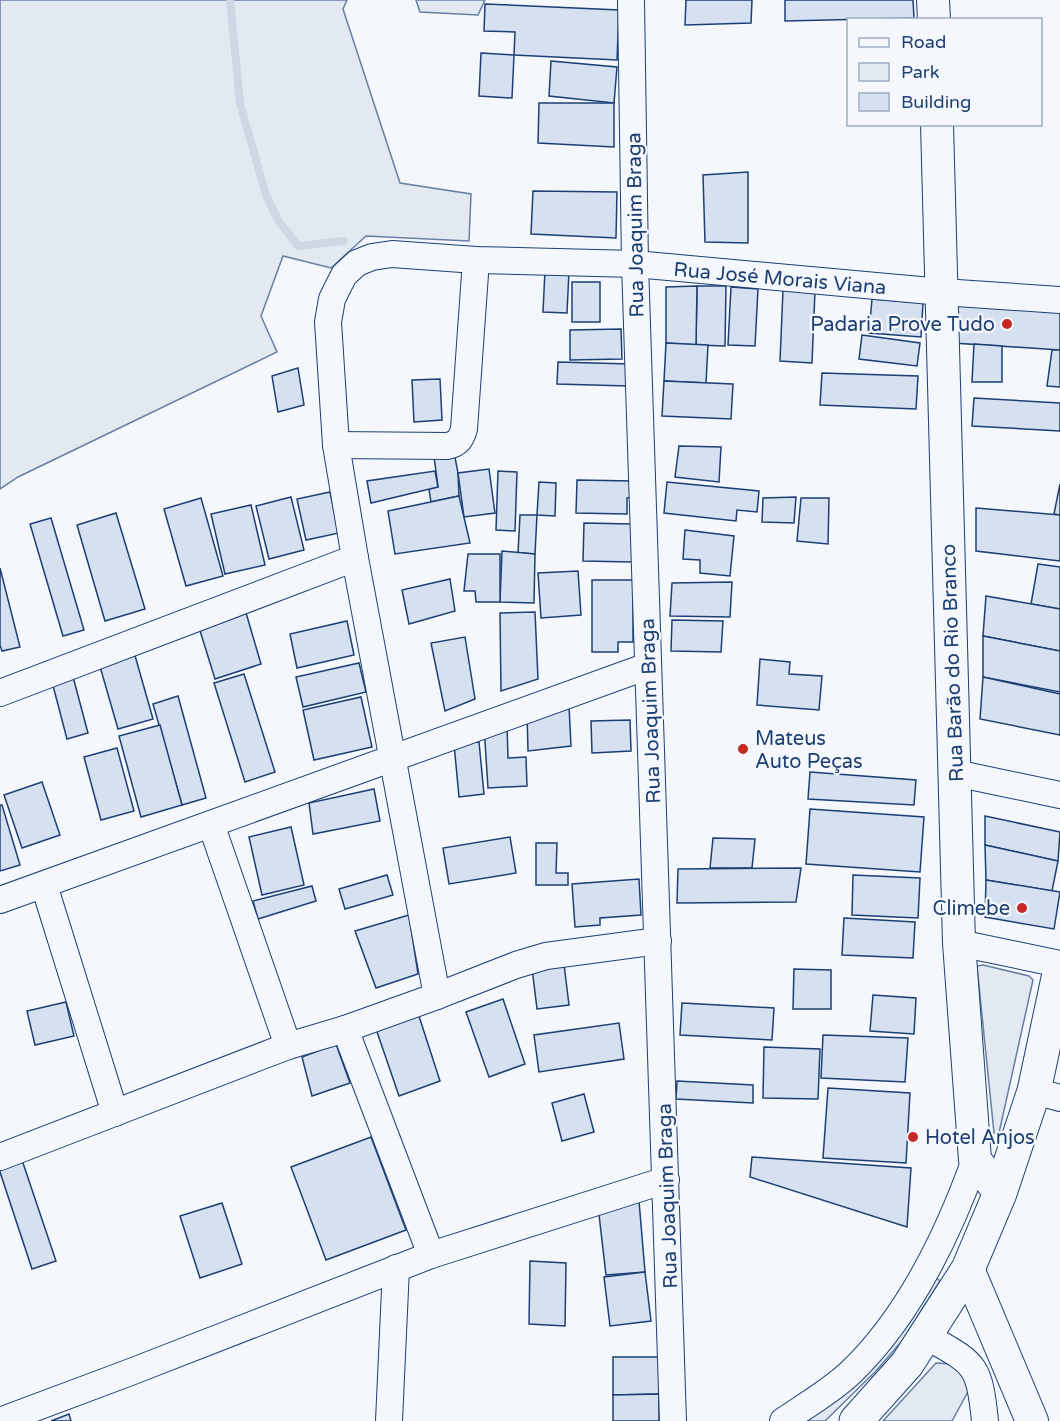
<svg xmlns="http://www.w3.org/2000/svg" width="1060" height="1421" font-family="'Varela Round',sans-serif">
  <rect width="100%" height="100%" fill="#f4f7fb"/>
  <g fill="#e3e9f0" stroke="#687fa3" stroke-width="1.5">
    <path d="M0,0H347L343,9L400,183L471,194L469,241L366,236L331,268L283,256L261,316L277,352L18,477L0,489Z"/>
    <path d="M416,0H485L478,15L420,12Z"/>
    <path d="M983,965L1029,976L1033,980L999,1133H994L977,966Z"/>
    <path d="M933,1275L940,1281L902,1341L875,1372L825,1421H795Z"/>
    <path d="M936,1363L951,1364L966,1372L971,1386L952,1421H883Z"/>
  </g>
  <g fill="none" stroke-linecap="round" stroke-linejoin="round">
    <path stroke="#cfd7e4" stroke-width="8" d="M230,0L240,103L266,195L278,220L298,246L344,241"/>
  </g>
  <g fill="#d5e0f0" stroke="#1d3f73" stroke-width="1.5">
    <path d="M686,0H752L751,23L685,25Z"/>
    <path d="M785,0H913L914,18L785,21Z"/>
    <path d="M485,4L619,10L617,60L514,55L515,32L484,31Z"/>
    <path d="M481,53L514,55L512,98L479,96Z"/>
    <path d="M551,61L617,67L614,103L549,96Z"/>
    <path d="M539,103H614V147L538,143Z"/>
    <path d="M748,172V243L705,242L703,175Z"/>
    <path d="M533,191L617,192L616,238L531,234Z"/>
    <path d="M545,270L569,271L567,313L543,312Z"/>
    <rect x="572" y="282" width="28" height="40"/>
    <path d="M697,286H726L725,346L696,345Z"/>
    <path d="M697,286L696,345L666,343V287Z"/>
    <path d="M731,287L758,289L755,346L728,345Z"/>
    <path d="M783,290L815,291L812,363L780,361Z"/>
    <path d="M872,299L923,303L921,337L869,333Z"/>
    <path d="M957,299L1060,306V350L953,343Z"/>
    <path d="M621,329L622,359L570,360V330Z"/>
    <path d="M862,335L920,343L917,366L859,359Z"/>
    <path d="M666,343L708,345L706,383L664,381Z"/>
    <path d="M974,344L1002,346V382H972Z"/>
    <path d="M1052,350H1060V387L1047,386Z"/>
    <path d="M558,362L629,364L628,386L557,384Z"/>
    <path d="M298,368L304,405L278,412L272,376Z"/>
    <path d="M822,373L918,376L916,409L820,405Z"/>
    <path d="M440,379L442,420L414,422L412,380Z"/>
    <path d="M664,381L733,384L731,419L662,416Z"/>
    <path d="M974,398L1060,403V431L972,426Z"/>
    <path d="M679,446L721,447L719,482L675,477Z"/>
    <path d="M433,449L454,452L458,473L459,496L431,502L429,489L438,487Z"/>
    <path d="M489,469L495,513L464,517L458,473Z"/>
    <path d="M435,471L438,487L371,503L367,481Z"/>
    <path d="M498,471L517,472L515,531L496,530Z"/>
    <path d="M577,480L633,481L632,498H627V514L576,513Z"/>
    <path d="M539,482L556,483L555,516L537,515Z"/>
    <path d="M667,482L759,491L757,512L737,510L736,521L664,513Z"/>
    <path d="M1060,484V515L1054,514Z"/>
    <path d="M330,492L339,533L306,540L297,499Z"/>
    <path d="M459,496L470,543L395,554L388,511Z"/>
    <path d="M291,497L304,550L269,559L256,506Z"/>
    <path d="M796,497L794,523L762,522L763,498Z"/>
    <path d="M201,498L223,576L186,586L164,509Z"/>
    <path d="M801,498H829L828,544L797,541Z"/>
    <path d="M251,505L265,565L225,574L211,514Z"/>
    <path d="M976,508L1060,515V561L976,551Z"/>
    <path d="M116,513L145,609L105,621L77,525Z"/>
    <path d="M520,515H537L535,554L518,553Z"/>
    <path d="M51,518L84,630L63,636L30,524Z"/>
    <path d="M584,523L632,524V562L583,561Z"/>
    <path d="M685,530L734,536L730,576L700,573V560L683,559Z"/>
    <path d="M502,551L535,554L534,603L500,602Z"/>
    <path d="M468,554H500V602H476L475,591H464Z"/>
    <path d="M1038,564L1060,567V609L1031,604Z"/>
    <path d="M0,568L20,647L2,651L0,645Z"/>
    <path d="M578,571L581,615L541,618L538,573Z"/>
    <path d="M450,579L455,611L409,624L402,590Z"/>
    <path d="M592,580H633V642H618V652H592Z"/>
    <path d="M732,582L730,617L670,616L672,583Z"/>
    <path d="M986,596L1060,609V651L983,636Z"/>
    <path d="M244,606L261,664L215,679L197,621Z"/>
    <path d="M535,612L538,679L501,691L500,613Z"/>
    <path d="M672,620L723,621L721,652L671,651Z"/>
    <path d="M347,621L354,655L297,668L290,634Z"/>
    <path d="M983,636L1060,651V692L983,677Z"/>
    <path d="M465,637L475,699L445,711L431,643Z"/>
    <path d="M134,652L153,719L118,729L99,663Z"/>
    <path d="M760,659L790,662L789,674L822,676L819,710L757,705Z"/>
    <path d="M359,663L366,692L303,707L296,677Z"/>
    <path d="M72,673L88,733L67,739L51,678Z"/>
    <path d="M244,674L275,772L245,782L214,683Z"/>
    <path d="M983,677L1060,694V735L980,719Z"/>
    <path d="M178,696L206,798L182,805L153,704Z"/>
    <path d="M361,697L372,747L314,760L303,710Z"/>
    <path d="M569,706L571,746L528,751L527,713Z"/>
    <path d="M630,720L631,751L592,753L591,721Z"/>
    <path d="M160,725L182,805L141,817L119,736Z"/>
    <path d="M507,725L508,758L526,757L527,786L488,788L484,726Z"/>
    <path d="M479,742L484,794L459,797L454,744Z"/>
    <path d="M117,748L134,811L101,820L84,757Z"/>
    <path d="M810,772L916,780L914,805L808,799Z"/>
    <path d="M42,782L60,835L22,848L4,795Z"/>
    <path d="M374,789L380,821L313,834L309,803Z"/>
    <path d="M0,805H2L20,865L0,871Z"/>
    <path d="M810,809L924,817L920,872L806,864Z"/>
    <path d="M985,816L1060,832L1058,861L985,845Z"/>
    <path d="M291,827L304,885L262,895L249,837Z"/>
    <path d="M510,837L516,873L449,884L443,848Z"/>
    <path d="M713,838L755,839L752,868H710Z"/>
    <path d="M536,843H557L556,873H568V885H536Z"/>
    <path d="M985,845L1058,861L1052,891L986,880Z"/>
    <path d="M801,868L796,902L677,903L678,869Z"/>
    <path d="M387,875L393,895L345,909L339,889Z"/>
    <path d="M853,875L920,878L918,918L852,915Z"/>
    <path d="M639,879L641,915L600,918V925L575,927L572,884Z"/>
    <path d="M986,880L1060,892L1054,929L985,917Z"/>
    <path d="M312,886L316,901L258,919L253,901Z"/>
    <path d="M409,915L418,974L376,988L355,931Z"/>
    <path d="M844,918L915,922L913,958L842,955Z"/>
    <path d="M564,964L569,1005L537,1009L532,968Z"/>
    <path d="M794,969L831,970V1009H793Z"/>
    <path d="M873,995L916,998L914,1034L870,1031Z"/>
    <path d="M503,999L525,1064L489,1077L466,1012Z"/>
    <path d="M66,1002L74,1036L35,1045L27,1011Z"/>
    <path d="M682,1003L774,1008L772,1040L680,1035Z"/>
    <path d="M417,1010L440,1081L399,1096L375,1026Z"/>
    <path d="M619,1023L624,1059L539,1072L534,1035Z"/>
    <path d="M823,1035L908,1038L905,1082L821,1078Z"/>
    <path d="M336,1044L350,1083L312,1096L302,1057Z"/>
    <path d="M764,1047L820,1049L818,1099L763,1098Z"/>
    <path d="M677,1081L753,1085V1103L676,1099Z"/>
    <path d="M828,1088L910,1093L906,1163L823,1158Z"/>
    <path d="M584,1094L594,1132L562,1141L552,1103Z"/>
    <path d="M371,1137L406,1230L326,1260L291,1167Z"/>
    <path d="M752,1157L911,1168L907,1227L750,1177Z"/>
    <path d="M22,1160L56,1261L32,1269L0,1172V1167Z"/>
    <path d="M639,1201L645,1272L606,1275L598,1206Z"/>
    <path d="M222,1203L242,1264L200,1278L180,1216Z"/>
    <path d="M530,1261L566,1263L565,1326L529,1324Z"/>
    <path d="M645,1272L651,1321L610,1326L604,1277Z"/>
    <path d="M613,1357H659V1394L613,1395Z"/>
    <path d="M659,1394V1421H613V1395Z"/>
    <path d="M69,1414L71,1421H51Z"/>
  </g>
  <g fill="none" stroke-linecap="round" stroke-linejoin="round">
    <defs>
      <g id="minor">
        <path d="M631,0L635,264L673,1421"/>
        <path d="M336,445L447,446C458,444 461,439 464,429L476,260"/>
        <path d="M0,693L355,558"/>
        <path d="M955,773L1060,795"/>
        <path d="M211,824L288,1046"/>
        <path d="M44,885L115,1113"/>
        <path d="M0,900L648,666"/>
        <path d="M959,943L1060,964"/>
        <path d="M437,996L355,558L336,445L328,322L332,299L344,275L357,263L372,257L392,254L476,260L635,264L942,292L1060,300"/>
        <path d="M345,1029L431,1255"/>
        <path d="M1034,1091L1060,1098"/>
        <path d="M0,1157L288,1046L345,1029L437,996L516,965L546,956L658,941"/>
        <path d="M926,1336C975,1364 979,1363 985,1421"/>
        <path d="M0,1421L128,1373L431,1255L666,1180"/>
        <path d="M389,1421L396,1268"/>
        <path d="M783,1421C805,1406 831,1391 850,1373C909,1317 948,1235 975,1160"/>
      </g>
      <g id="tertiary">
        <path d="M933,0L934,20"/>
        <path d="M937,124L959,943L975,1160L1000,1193"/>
        <path d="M968,1269L1032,1421"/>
      </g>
      <path id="secondary" d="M856,1421L907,1364L968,1269L1000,1193L1034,1091L1060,969"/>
    </defs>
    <use href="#minor" stroke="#1d3f73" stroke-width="28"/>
    <use href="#tertiary" stroke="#1d3f73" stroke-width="34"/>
    <use href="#secondary" stroke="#1d3f73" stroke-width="35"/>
    <use href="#minor" stroke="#f4f7fb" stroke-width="26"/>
    <use href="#tertiary" stroke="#f4f7fb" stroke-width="32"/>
    <use href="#secondary" stroke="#f4f7fb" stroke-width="33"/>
  </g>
  <g fill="#c62828" stroke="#f4f7fb" stroke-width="2">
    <circle cx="1007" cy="324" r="6"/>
    <circle cx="743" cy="749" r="6"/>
    <circle cx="1022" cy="908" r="6"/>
    <circle cx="913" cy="1137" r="6"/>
  </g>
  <g text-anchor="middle" stroke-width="4.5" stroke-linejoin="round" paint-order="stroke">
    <g font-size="20" fill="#1d3f73" stroke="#f4f7fb">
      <text transform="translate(635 225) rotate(-91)" y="7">Rua Joaquim Braga</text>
      <text transform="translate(780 278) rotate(5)" y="7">Rua José Morais Viana</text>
      <text transform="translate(952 663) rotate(-92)" y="7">Rua Barão do Rio Branco</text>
      <text transform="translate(650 711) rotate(-92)" y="7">Rua Joaquim Braga</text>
      <text transform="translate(667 1196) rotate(-92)" y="7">Rua Joaquim Braga</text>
    </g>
    <g font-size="20" fill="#1d3f73" stroke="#f4f7fb" text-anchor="end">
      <text x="995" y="331">Padaria Prove Tudo</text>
      <text x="755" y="745" text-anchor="start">Mateus<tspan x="755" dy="23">Auto Peças</tspan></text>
      <text x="1010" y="915">Climebe</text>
      <text x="925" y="1144" text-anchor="start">Hotel Anjos</text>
    </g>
  </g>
  <rect x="847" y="18" width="195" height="108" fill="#f4f7fb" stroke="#9eadc5" stroke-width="1.5"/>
  <rect x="859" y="38" width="30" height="9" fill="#f4f7fb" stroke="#9eadc5" stroke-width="1.5"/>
  <text x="901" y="48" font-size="18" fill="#1d3f73">Road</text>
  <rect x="859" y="63" width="30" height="18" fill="#e3e9f0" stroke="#9eadc5" stroke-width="1.5"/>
  <text x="901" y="78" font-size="18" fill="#1d3f73">Park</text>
  <rect x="859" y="93" width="30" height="18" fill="#d5e0f0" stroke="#9eadc5" stroke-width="1.5"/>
  <text x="901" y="108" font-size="18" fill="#1d3f73">Building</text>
</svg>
